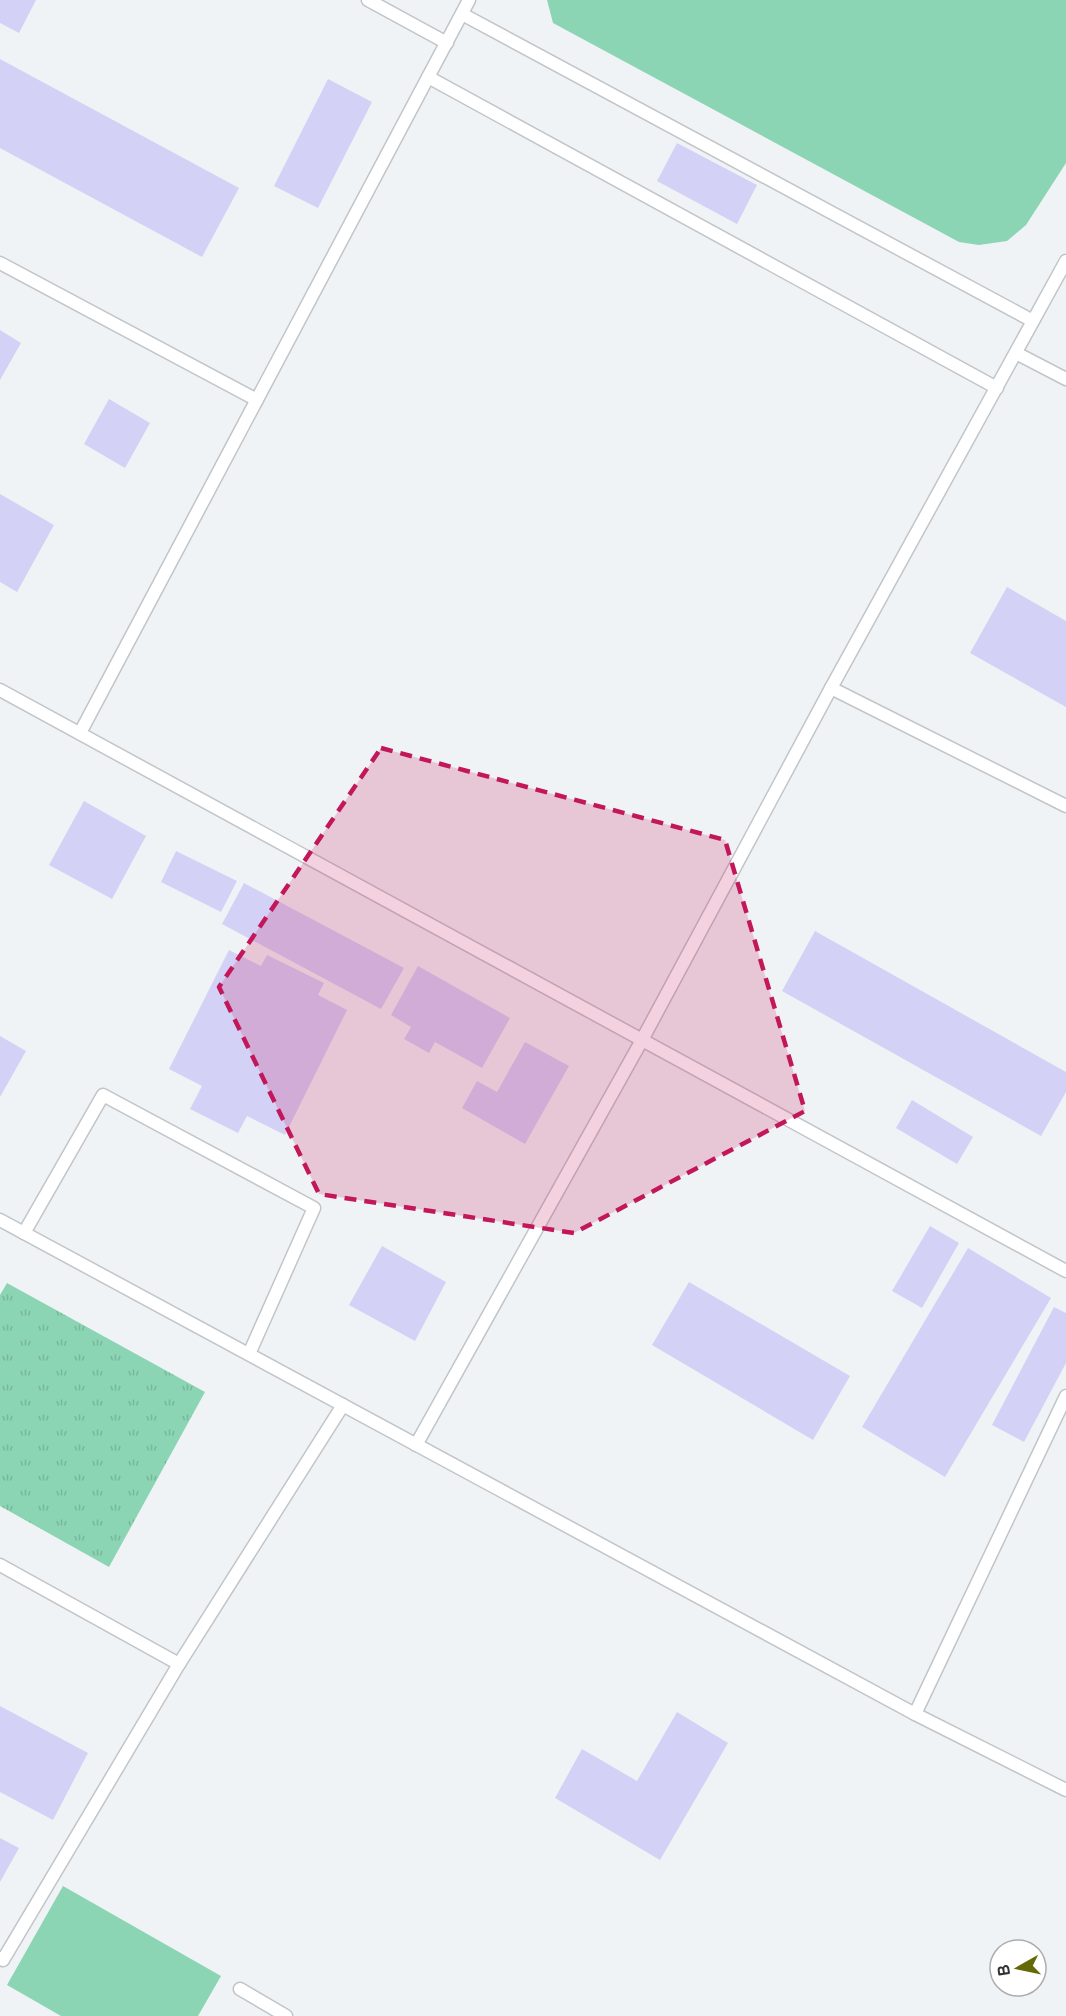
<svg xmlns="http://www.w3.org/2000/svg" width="1066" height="2016" font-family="'Varela Round',sans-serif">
  <defs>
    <pattern id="grass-tufts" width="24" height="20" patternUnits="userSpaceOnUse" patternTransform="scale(1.5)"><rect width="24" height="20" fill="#8bd5b4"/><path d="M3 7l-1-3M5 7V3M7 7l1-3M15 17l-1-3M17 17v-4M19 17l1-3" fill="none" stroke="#78b79b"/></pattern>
  </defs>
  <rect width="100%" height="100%" fill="#f0f3f6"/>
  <path fill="url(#grass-tufts)" d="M7,1283L205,1392L109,1567L0,1506V1295Z"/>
  <g fill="#8bd5b4">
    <path d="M547,0H1066V163L1026,225L1007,241L979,245L959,242L553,23Z"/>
    <path d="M63,1886L221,1976L198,2016H61L7,1985Z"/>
  </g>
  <g fill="#d4d1f6">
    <path d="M0,0H36L19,33L0,23Z"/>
    <path d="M0,59L239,188L202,257L0,148Z"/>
    <path d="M328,79L372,102L318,208L274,186Z"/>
    <path d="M677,143L757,185L737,224L657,181Z"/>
    <path d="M0,330L21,343L0,380Z"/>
    <path d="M109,399L150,423L125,468L84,444Z"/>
    <path d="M0,494L54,525L17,592L0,582Z"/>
    <path d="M1007,587L1066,621V707L970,653Z"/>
    <path d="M84,801L146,836L112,899L49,865Z"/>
    <path d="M176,851L237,881L221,912L161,882Z"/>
    <path d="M244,883L404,968L381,1009L222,924Z"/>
    <path d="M815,931L1066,1072V1092L1041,1136L782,991Z"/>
    <path d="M229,950L261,966L267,955L324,983L318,995L347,1010L285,1135L247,1116L238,1133L190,1109L202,1086L169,1069Z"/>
    <path d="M418,966L510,1018L482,1068L435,1042L429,1053L404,1039L411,1027L391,1015Z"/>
    <path d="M0,1036L26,1051L0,1097Z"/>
    <path d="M525,1042L569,1066L525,1144L462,1108L477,1081L497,1092Z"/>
    <path d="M912,1100L973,1137L957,1164L896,1128Z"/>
    <path d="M930,1226L959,1243L922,1308L892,1291Z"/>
    <path d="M382,1246L446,1282L415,1341L349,1305Z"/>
    <path d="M968,1248L1051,1298L945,1477L862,1427Z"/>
    <path d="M689,1282L850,1376L813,1440L652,1345Z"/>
    <path d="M1054,1307L1066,1313V1363L1024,1442L992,1425Z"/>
    <path d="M0,1706L88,1753L53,1820L0,1792Z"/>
    <path d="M677,1712L728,1743L660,1860L555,1798L582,1749L637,1781Z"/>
    <path d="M0,1838L19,1848L0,1882Z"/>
  </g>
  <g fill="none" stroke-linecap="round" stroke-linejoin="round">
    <defs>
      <g id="lane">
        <path d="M368,0L447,43"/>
        <path d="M462,14L1033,321"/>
        <path d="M428,77L997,388"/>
        <path d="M0,263L257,400"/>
        <path d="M1016,353L1066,379"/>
        <path d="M831,688L1066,806"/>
        <path d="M0,690L1066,1271"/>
        <path d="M80,733L469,0"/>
        <path d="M0,1220L915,1714"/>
        <path d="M24,1233L103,1095L314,1208L249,1354"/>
        <path d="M1066,1396L915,1714L1066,1790"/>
        <path d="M416,1445L642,1040L831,688L1066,261"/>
        <path d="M0,1565L179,1664L343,1405"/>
        <path d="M0,1958L3,1960L179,1664"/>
        <path d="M240,1989L286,2016"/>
      </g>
    </defs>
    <use href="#lane" stroke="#c2c5c8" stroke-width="15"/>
    <use href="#lane" stroke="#fff" stroke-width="12"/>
  </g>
  <path fill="#c2185b" fill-opacity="0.2" stroke="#c2185b" stroke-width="4.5" stroke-dasharray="12 8" stroke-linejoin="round" d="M381,748L725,840L805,1111L574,1233L319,1194L219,987Z"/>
  <g transform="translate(1018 1968) rotate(261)"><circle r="28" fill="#ffffff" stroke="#acadad" stroke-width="1.5"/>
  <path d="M0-4.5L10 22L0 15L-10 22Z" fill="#656806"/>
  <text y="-9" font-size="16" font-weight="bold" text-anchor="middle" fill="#303132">B</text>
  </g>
</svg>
